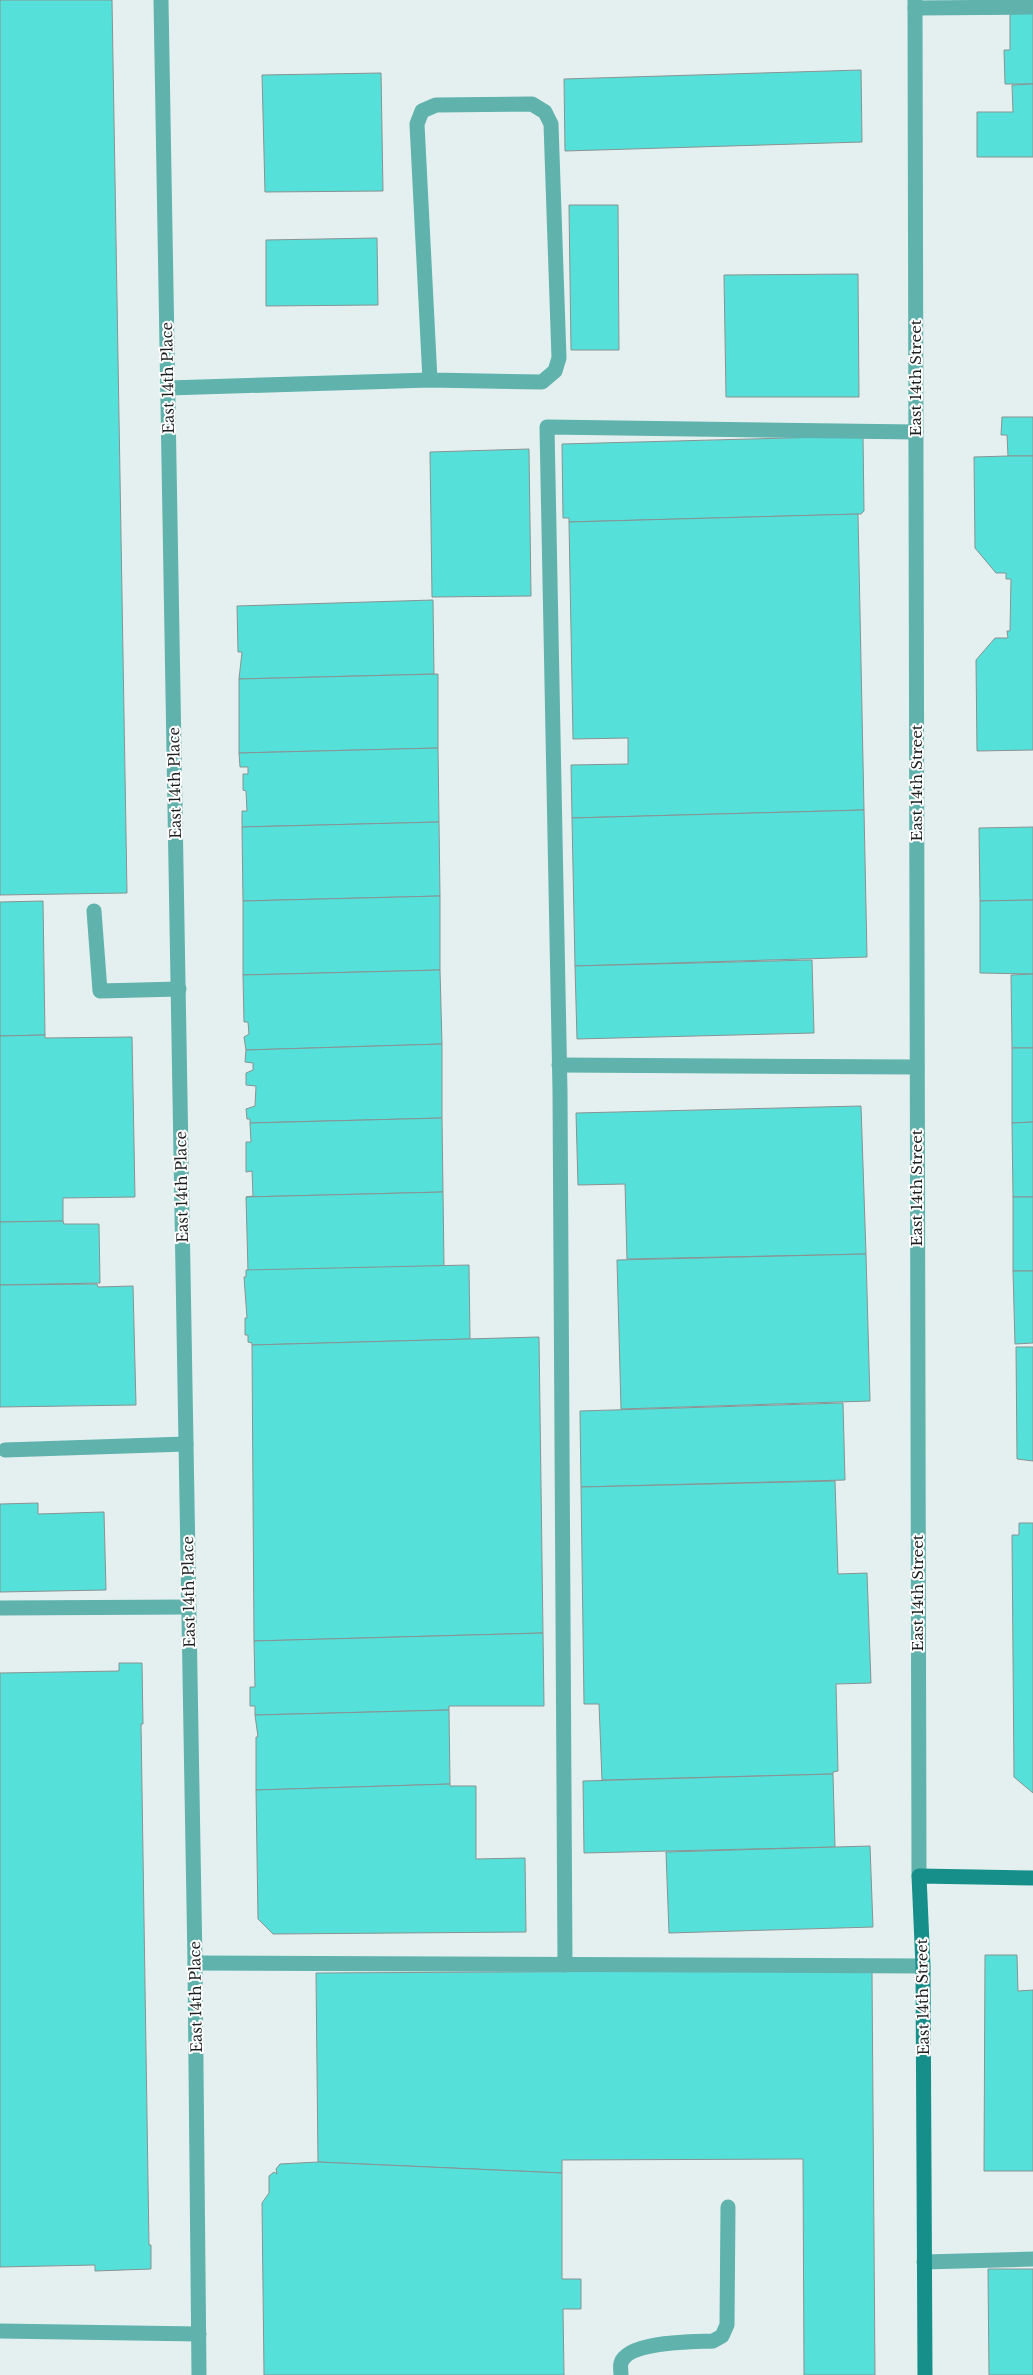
<svg xmlns="http://www.w3.org/2000/svg" width="1033" height="2375" font-family="'Libre Baskerville',serif">
  <rect width="100%" height="100%" fill="#e4f0ef"/>
  <g fill="#56e0da" stroke="#889392">
    <path d="M0,0H112L127,893L0,895Z"/>
    <path d="M1010,11H1033V84H1005L1004,50H1010Z"/>
    <path d="M861,70L862,142L565,151L564,79Z"/>
    <path d="M381,73L383,191L265,192L262,75Z"/>
    <path d="M1033,84V157H977V112H1013L1012,85Z"/>
    <path d="M569,205H618L619,350H571Z"/>
    <path d="M377,238L378,305L266,306V240Z"/>
    <path d="M858,274L859,397H726L724,275Z"/>
    <path d="M1002,417H1033V456H1008L1007,435H1001Z"/>
    <path d="M863,436L864,511L861,514L569,522V518H563L562,444Z"/>
    <path d="M529,449L531,596L432,597L430,452Z"/>
    <path d="M1008,456H1033V750L977,751L976,660L995,638H1008L1007,631H1010L1011,579H1006V573H996L975,548L974,457Z"/>
    <path d="M858,514L864,810L572,818L571,765L628,764V738L573,739L569,522Z"/>
    <path d="M433,600L434,674L239,679L242,652H238L237,606Z"/>
    <path d="M438,674V748L239,753V679Z"/>
    <path d="M438,748L439,822L242,827V811H247L246,791L243,790V774H248V767H240L239,753Z"/>
    <path d="M864,810L867,957L575,966L572,818Z"/>
    <path d="M439,822L440,896L243,901L242,827Z"/>
    <path d="M1033,827V900L980,901L979,828Z"/>
    <path d="M440,896V970L243,975V901Z"/>
    <path d="M1033,900V974L980,973V901Z"/>
    <path d="M43,901L45,1035L0,1036V902Z"/>
    <path d="M812,960L814,1033L577,1039L575,966Z"/>
    <path d="M440,970L442,1044L246,1050L244,1037L249,1034L248,1022H244L243,975Z"/>
    <path d="M1033,974V1048H1012L1011,975Z"/>
    <path d="M45,1035V1038L132,1037L135,1197L63,1198V1221L0,1222V1036Z"/>
    <path d="M442,1044V1118L250,1123V1119H247L246,1109L255,1106L256,1086L246,1085V1073L253,1070V1063L245,1062L246,1050Z"/>
    <path d="M1012,1048H1033V1122L1012,1123Z"/>
    <path d="M861,1106L866,1254L627,1259L625,1184L578,1185L576,1113Z"/>
    <path d="M442,1118L443,1192L246,1197L253,1196L252,1171L246,1172V1142H251L250,1123Z"/>
    <path d="M1033,1122V1197H1013L1012,1123Z"/>
    <path d="M443,1192L444,1266L248,1271L246,1197Z"/>
    <rect x="1013" y="1197" width="20" height="74"/>
    <path d="M63,1221L64,1224H99L100,1283L0,1285V1222Z"/>
    <path d="M866,1254L870,1401L621,1409L617,1260Z"/>
    <path d="M469,1265L470,1339L252,1345V1343L248,1342V1335H245V1318H247L244,1277H246V1270Z"/>
    <path d="M1013,1271H1033V1343L1015,1344Z"/>
    <path d="M97,1284L98,1287L133,1286L136,1405L0,1407V1285Z"/>
    <path d="M539,1337L543,1633L254,1641L252,1345Z"/>
    <path d="M1016,1347H1033V1461L1017,1459Z"/>
    <path d="M843,1403L845,1480L581,1487L580,1411Z"/>
    <path d="M835,1481L838,1574L867,1573L871,1683L836,1684L838,1771L833,1772V1774L602,1780L599,1704H584L581,1487Z"/>
    <path d="M38,1503V1514L104,1512L106,1590L0,1592V1504Z"/>
    <path d="M1019,1523H1033V1793L1014,1777L1012,1535H1019Z"/>
    <path d="M543,1633L544,1706H449V1710L255,1715V1706H250V1687H255L254,1641Z"/>
    <path d="M119,1663H142L143,1724H141L149,2245H151V2269L95,2271V2265L0,2267V1673L119,1671Z"/>
    <path d="M449,1710L450,1784L256,1790V1737H258L255,1715Z"/>
    <path d="M833,1774L835,1847L584,1853L583,1781Z"/>
    <path d="M450,1784V1786H476V1859L525,1858L526,1932L273,1934L258,1919L256,1790Z"/>
    <path d="M870,1846L873,1927L669,1933L666,1852Z"/>
    <path d="M985,1955H1017L1018,1991L1033,1990V2171H984Z"/>
    <path d="M872,1970L875,2375H804L803,2159L562,2160V2173L318,2162L316,1973Z"/>
    <path d="M318,2162L562,2173V2279H581V2309H563L564,2375H264L262,2203L269,2193V2176L274,2172L277,2174L276,2169L280,2164Z"/>
    <path d="M988,2269H1033V2375H989Z"/>
  </g>
  <g fill="none" stroke-linecap="round" stroke-linejoin="round">
    <g stroke="#60b2ad" stroke-width="15">
      <path d="M915,8L1033,7"/>
      <path d="M168,388L430,380L542,382L555,371L559,358L551,124L545,112L532,104L436,105L422,111L417,124L430,380"/>
      <path d="M94,911L100,991L179,989"/>
      <path d="M559,1065L917,1067"/>
      <path d="M5,1450L186,1444"/>
      <path d="M0,1608L189,1607"/>
      <path d="M195,1963L923,1966"/>
      <path d="M565,1965L560,1091L547,427L916,432"/>
      <path d="M924,2262L1033,2259"/>
      <path d="M0,2331L199,2334"/>
      <path d="M621,2375C621,2372 620,2366 621,2363C628,2341 692,2342 713,2341L722,2336L727,2325L728,2207"/>
    </g>
    <g stroke="#60b2ad" stroke-width="15">
      <path d="M161,0L195,1963L199,2375"/>
      <path d="M915,0L919,1876"/>
    </g>
    <path stroke="#168f8b" stroke-width="15" d="M925,2375L923,1966L919,1876L1033,1878"/>
  </g>
  <g text-anchor="middle" stroke-width="4" stroke-linejoin="round" paint-order="stroke">
    <g font-size="15" fill="#1a1e1e" stroke="#fff">
      <text transform="translate(168 378) rotate(-91)" y="5">East 14th Place</text>
      <text transform="translate(916 378) rotate(-90)" y="5">East 14th Street</text>
      <text transform="translate(175 783) rotate(-91)" y="5">East 14th Place</text>
      <text transform="translate(917 783) rotate(-90)" y="5">East 14th Street</text>
      <text transform="translate(182 1187) rotate(-91)" y="5">East 14th Place</text>
      <text transform="translate(917 1188) rotate(-90)" y="5">East 14th Street</text>
      <text transform="translate(189 1592) rotate(-91)" y="5">East 14th Place</text>
      <text transform="translate(918 1593) rotate(-90)" y="5">East 14th Street</text>
      <text transform="translate(196 1997) rotate(-91)" y="5">East 14th Place</text>
      <text transform="translate(923 1997) rotate(-91)" y="5">East 14th Street</text>
    </g>
  </g>
</svg>
